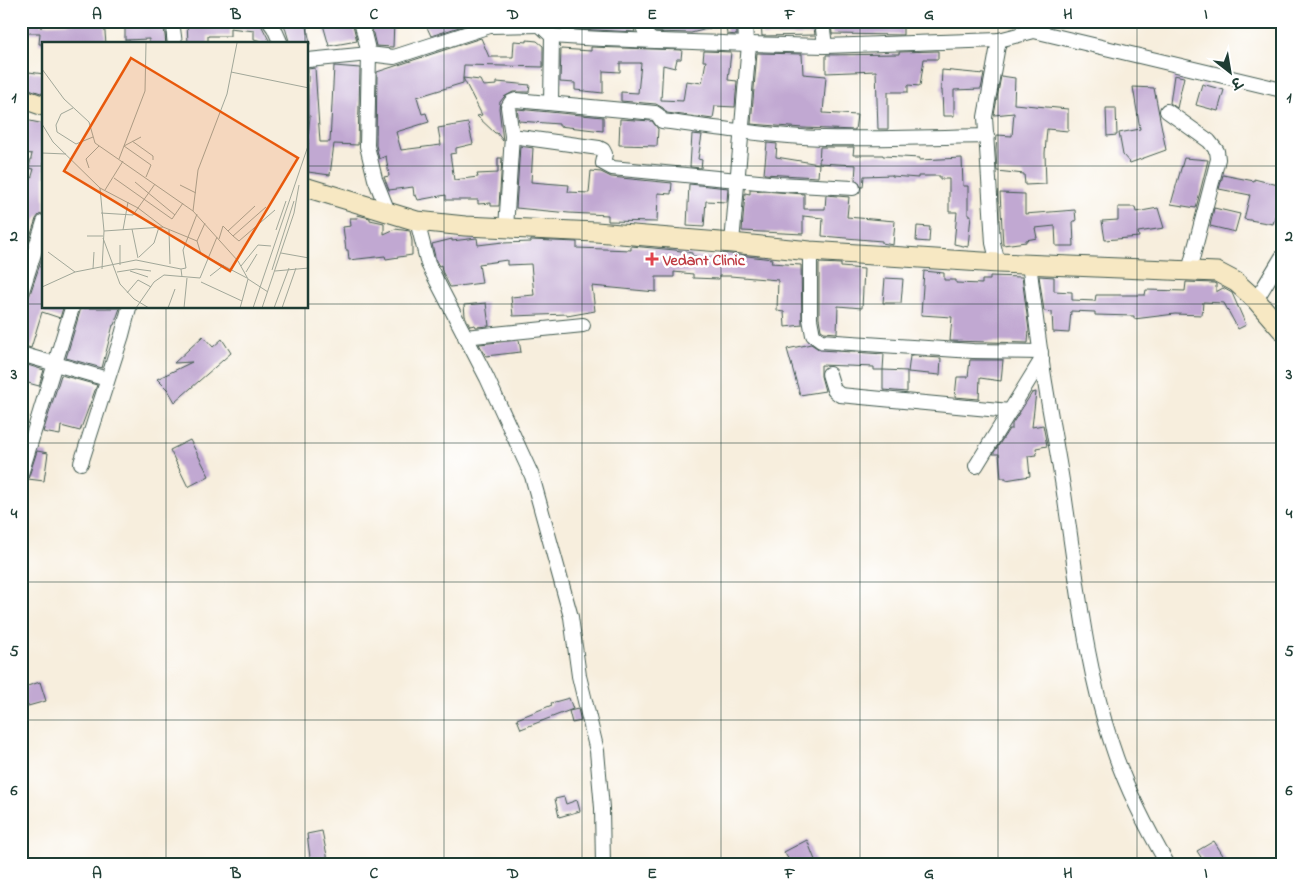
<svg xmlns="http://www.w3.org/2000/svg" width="1303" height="886" font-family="'Indie Flower','Playpen Sans Deva',sans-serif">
  <rect width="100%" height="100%" fill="#fff"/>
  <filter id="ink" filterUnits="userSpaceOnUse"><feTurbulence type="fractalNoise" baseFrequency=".02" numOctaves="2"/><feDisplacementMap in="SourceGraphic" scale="10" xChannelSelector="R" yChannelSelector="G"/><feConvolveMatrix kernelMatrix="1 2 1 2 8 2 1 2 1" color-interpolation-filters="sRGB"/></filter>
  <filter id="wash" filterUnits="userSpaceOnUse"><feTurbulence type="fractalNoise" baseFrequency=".0096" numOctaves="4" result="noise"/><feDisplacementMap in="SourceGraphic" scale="20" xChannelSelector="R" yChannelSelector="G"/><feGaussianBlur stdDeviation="1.12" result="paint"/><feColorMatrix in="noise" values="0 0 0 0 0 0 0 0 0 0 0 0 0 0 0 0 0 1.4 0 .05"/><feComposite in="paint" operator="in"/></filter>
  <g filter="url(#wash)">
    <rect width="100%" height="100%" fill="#f7eedd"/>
    <g id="blocks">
      <g fill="#c1a8d2">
        <path d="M23,21H41V28V25L104,21L106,44H39L40,33H23Z"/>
        <path d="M125,21H163L166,44H149V39L125,40Z"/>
        <path d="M187,21H259L271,44H262L261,41L254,39V31L230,28V36H208V44H188Z"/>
        <path d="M283,21H306L310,44H290Z"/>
        <path d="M322,21H352L357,41L329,46Z"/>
        <path d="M370,21H394L393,47L376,46Z"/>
        <path d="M424,21H474L475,22L431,36Z"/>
        <path d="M576,21H631L635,32L576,29Z"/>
        <path d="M650,21H723L724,25L691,33L656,32Z"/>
        <path d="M725,21H736L737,35L727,34Z"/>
        <path d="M761,21H813L815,35L762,36Z"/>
        <path d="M831,21H903V35L832,34Z"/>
        <path d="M481,38L489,57H513L514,41L527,42V40L537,41L543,46V67L464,65L463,78L480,80L483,86L497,85V82L530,85L529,92H513L504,97L500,102L499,108L503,141L497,133H495L477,116L482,115L463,78V83L417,97L422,114L426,113L429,122L396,132L401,150L441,145L438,128L468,123L473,144L456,148V153L450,154L454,180L478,177L477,174L498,173V158H502L499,206H491V203L478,204V200H446V195L418,200L416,195L414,196L413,187L389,190L384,177L389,176L386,156L379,159L376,145L377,72Z"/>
        <path d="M591,47L682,50L681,59H677L675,68L663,65L661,100L683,101L686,81L702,83L706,61H703L704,51L731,52L728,80L737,81L735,107L715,106L713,119L667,113L663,108L656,104L621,101V92L638,93L641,63H620V72L603,71V93L575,90V83L560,82L561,49L591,51Z"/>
        <path d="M938,51V59H924L920,86L908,85V92H888V129H878L876,71L826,73V55L899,54V52Z"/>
        <path d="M757,53L802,54L803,74L826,76L823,113L857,115L855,130L803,128L751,124Z"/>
        <path d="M334,66L360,68L358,145L334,144L330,175L308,172V137L310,116H308V69L315,68L320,142H330Z"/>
        <path d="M942,70L984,74L981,89L954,90V116H943L942,90H941Z"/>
        <path d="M29,72L44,74V94L26,88Z"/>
        <path d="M1174,75L1184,77L1177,108L1170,103Z"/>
        <path d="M1001,76L1015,78L1014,104L1068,109V131L1047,129L1045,153L1046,184L1025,185L1024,174L997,171L996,151L997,135L1012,136L1014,113L994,115Z"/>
        <path d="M1202,84L1224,90L1218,111L1196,105Z"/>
        <path d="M1133,87L1154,88L1166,150L1130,163L1123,155L1119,133L1140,129Z"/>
        <path d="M1106,108H1116L1117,135L1107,136Z"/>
        <path d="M517,109L603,117V131L559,126V124L519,121Z"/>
        <path d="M21,119L44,124V213L39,215L36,219L21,264V214L34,169L29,168L32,154L21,152Z"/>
        <path d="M620,119L652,121L658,129L657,146L619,145Z"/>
        <path d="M692,134L702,135L698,159L702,160L701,168L690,167Z"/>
        <path d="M767,143L777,144L776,157L819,164L818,177L764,174Z"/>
        <path d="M520,146L533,148L531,182L569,185L568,192L589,193L591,171L601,172L611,177L672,183L671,194L658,193L657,222L608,221V215L569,213L516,208Z"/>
        <path d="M820,147H854L853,155H883V156L920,158L919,160L962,158L963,186H968V215H971L968,247L954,244L957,212H949V179H940V176H918V178L892,176V175L864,176L863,187H861L858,181L855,180L856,165L819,163Z"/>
        <path d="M1184,158L1208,160L1196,208L1171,204Z"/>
        <path d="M1223,175L1254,181V179L1282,186V193L1273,224L1244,219L1250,195L1219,189Z"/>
        <path d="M689,184L728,188L727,202L706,201L704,227L687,226Z"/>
        <path d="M750,190L804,194V209H825L826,195L849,197L847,217L895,221L893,245L882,243V241L822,236L823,218L803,216V234L742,231L745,193L750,194Z"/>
        <path d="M1000,193L1025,194V214L1075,210L1076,221H1073L1074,246H1056L1055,226L1035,228L1037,238L1026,240V242L1003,245Z"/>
        <path d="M1118,207H1135L1136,212L1158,208L1164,228L1138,232L1139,237L1105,240L1102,221L1118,220Z"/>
        <path d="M1214,208L1240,214L1235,232L1210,226Z"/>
        <path d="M357,215L370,218V220L384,223V234L395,229L410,231L412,241V255L386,259L385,256L349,260L348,250H346L343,227L351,226L350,218H358Z"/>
        <path d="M917,226L930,227L929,242L916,241Z"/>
        <path d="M477,238L478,245L503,242V243L531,242V240L577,242V248L631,250V246L675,250L692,253V256L721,258L722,253L772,259L771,263L801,265L802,325L785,327L784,312L777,311L778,280L730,276H719V279L693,278V274L674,272V277H656V292L592,286L595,311L567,316V314L513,316L511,297L534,295L531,264L507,265V260L479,264L482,283L450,287L442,271L441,265L439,266L436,261L432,244L452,239V241Z"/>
        <path d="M44,252V308H63L60,318L42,312L31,348L21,345V303L26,301L29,297Z"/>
        <path d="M819,263L841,264V267L864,269L862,308L838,306L837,333L824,332L821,330L819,318Z"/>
        <path d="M924,271L944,273V280H956V283L982,284V280H990V276L1022,277L1029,330L1028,343L950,341L952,317L921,315Z"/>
        <path d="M1039,276L1054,277V291L1072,292V300L1095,301L1096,295H1145L1146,290L1185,291L1186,282L1214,283L1216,284V292L1223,288L1232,293L1246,325L1238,329L1224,303L1203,302L1202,315L1175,314L1134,319V316L1095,315V312L1071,311L1069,333L1053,332L1052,312L1044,311Z"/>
        <path d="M885,278L903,279L901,303H883Z"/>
        <path d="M486,303L489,326L476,327L475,325L470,326L465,316L464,305Z"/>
        <path d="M81,308H120L114,325H113L102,368L66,358Z"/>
        <path d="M203,336L213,347L222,339L231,353L175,402L168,390L157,379L192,362L174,363Z"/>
        <path d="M519,340L521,352L486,356L479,344Z"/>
        <path d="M811,344L820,350L884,354L883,370H874V367L821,365V376L825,391L800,395L787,349Z"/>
        <path d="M910,356L941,358L940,375L908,372Z"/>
        <path d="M970,360H1003L1001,381L980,378L979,399L955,397L957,377H968Z"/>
        <path d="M21,363L44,370L39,386L21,381Z"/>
        <path d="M883,370L907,371V392L883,390Z"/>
        <path d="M61,375L97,385L80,431L61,426L60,435L43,432Z"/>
        <path d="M1036,392L1032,427L1043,425L1047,446L1036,448L1037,455L1028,456L1030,476L1006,480V478H1001L999,454H993L1009,429H1012V424L1032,393Z"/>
        <path d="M190,440L209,476L188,487L170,450Z"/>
        <path d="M37,451L48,453L44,481L28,479Z"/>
        <path d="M40,682L46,701L21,708V688Z"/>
        <path d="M569,698L573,709L521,729L517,719L552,705L551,703Z"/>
        <path d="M578,709L581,721L572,723L569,711Z"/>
        <path d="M564,797L566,804L577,800L580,811L559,817L555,799Z"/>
        <path d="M322,831L329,865H311L307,834Z"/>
        <path d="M807,840L817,865H792L784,852Z"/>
        <path d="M1214,841L1229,865H1206L1197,851Z"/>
      </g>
    </g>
  </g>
  <g filter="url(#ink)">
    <use href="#blocks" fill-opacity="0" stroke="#3f584d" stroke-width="1"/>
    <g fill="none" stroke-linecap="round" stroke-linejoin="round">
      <defs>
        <g id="minor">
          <path d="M172,21L175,44"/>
          <path d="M269,21L274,28L281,44"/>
          <path d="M361,21L369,54L367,146L375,179L389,214"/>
          <path d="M640,21L648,37L652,40"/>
          <path d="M745,21L746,43"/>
          <path d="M822,21L825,46"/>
          <path d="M540,25L552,36C617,41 683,41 749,44"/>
          <path d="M308,60L369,54L394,57L490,26L540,25L546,21"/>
          <path d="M551,103L552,36"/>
          <path d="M1167,111L1209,141L1217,151L1218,159L1189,271"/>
          <path d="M512,136L599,148L603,150L605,154L603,163L612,168L779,184L853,188"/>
          <path d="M417,221L428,264L487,378L532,476L571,617L579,676L597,751L602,808L603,865"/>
          <path d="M506,228L512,136L508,107L511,102L516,100L655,113L658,115L662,121C715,128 769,136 823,138C877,139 932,137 987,136"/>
          <path d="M732,243L749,44L825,46L999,40L1034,31L1282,90"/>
          <path d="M810,251V319L813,335L821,341L973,351L1041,352"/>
          <path d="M998,263L993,243L985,117L999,40"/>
          <path d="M1029,264C1034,301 1038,339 1044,376C1051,420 1060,463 1066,507C1078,587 1086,668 1112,745C1125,786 1146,827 1168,865"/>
          <path d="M21,294L44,222"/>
          <path d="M1256,300L1282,257"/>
          <path d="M465,337L583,325"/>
          <path d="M21,354L107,379"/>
          <path d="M829,374L834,390L840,395L1010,411"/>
          <path d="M81,463L122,335L129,308"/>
          <path d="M976,466L1042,359"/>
          <path d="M21,474L72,308"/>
        </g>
        <g id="secondary">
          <path d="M21,98L44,106"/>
          <path d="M308,188L417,221L465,226L596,232L732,243L810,251L998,263L1217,272L1236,282L1256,300L1282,330"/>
        </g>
      </defs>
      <use href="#minor" stroke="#3f584d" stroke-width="16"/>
      <use href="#secondary" stroke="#3f584d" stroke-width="21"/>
      <use href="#minor" stroke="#fff" stroke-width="14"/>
      <use href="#secondary" stroke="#f7e8c3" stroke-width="19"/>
    </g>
  </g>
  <path fill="none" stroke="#1f3d34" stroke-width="1" stroke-opacity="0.55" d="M166,21V44M305,21V44M444,21V865M582,21V865M721,21V865M860,21V865M998,21V865M1137,21V865M21,166H44M308,166H1282M21,304H44M308,304H1282M166,308V865M305,308V865M21,443H1282M21,582H1282M21,720H1282"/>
  <path fill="#e0444e" stroke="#fff" stroke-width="2" d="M649.5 251.5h5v5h5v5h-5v5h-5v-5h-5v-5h5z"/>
  <g text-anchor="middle" stroke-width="5" stroke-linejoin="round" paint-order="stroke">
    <g font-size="16" font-weight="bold" fill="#be3a42" stroke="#fff" text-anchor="start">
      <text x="663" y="265">Vedant Clinic</text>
    </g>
  </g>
  <g transform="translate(42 42)">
    <rect width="266" height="266" fill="#f7eedd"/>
    <path fill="none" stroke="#a1a799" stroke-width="1" d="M0,27L22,57L47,80L53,101L151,169L196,219L206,237L226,250M189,30L267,46M31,66L19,72L14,83L15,90L34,102L51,95M0,82L11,100L58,146L96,166L113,142M90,99L111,114V118M82,104L109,123L104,135M82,104L99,95M0,111L24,112M77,117L103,49L104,1M47,126L44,117L57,104M72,136L130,177L141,161M93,140L133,173M138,143L154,151M58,146L62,189L60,227M63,148L81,119M96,166L121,185M151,169L156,128L185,52L195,1M59,171L91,173L96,166M90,187L96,216M81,188L86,160M127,188L128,222M234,188L244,159M62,189L121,185L155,199L159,212L205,236M186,189L213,164M45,194H61M191,194L197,199L233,168M61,196L78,242L92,257L107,266M177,197L181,184L191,194L224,165M155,199L163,181M78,203V223M6,210L33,230L94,218L139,227L140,235M239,211L267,216M97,215L112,201L117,185M199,224L216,203L229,204M51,227L52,210M139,227L144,226L141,208L155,172M230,228L252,159M88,229L106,235M233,229L267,226M75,230L94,227L109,229M204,230L215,212M168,234L182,223M159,240L200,259L198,266M0,245L33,230M85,251L96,238L109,245M200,259L206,237M94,266L112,240L122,233L158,236L175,195M126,266L133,247M142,266L145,236M211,266L267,101M220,266L252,171L257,143M232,266L247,226M240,266L254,226"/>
    <path fill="#e8590c" fill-opacity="0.15" stroke="#e8590c" stroke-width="2.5" d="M89,16L256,116L188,229L22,129Z"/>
    <rect width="266" height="266" fill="none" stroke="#1f3d34" stroke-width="2.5"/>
  </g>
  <rect width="1303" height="886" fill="none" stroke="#fff" stroke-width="55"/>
  <g transform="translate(1230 72) rotate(149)" stroke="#ffffff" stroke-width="4" paint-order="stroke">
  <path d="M0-4L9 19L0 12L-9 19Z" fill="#1f3d34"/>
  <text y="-8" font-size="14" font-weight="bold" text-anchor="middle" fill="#1f3d34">उ</text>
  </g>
  <rect x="28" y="28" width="1248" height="830" fill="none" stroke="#1f3d34" stroke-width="2"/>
  <g font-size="16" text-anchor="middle" font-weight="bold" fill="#1f3d34">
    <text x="97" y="19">A</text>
    <text x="236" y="19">B</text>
    <text x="374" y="19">C</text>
    <text x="513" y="19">D</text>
    <text x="652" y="19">E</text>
    <text x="790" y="19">F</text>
    <text x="929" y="19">G</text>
    <text x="1068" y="19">H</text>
    <text x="1206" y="19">I</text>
    <text x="14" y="102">1</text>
    <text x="1289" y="102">1</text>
    <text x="14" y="241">2</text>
    <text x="1289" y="241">2</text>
    <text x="14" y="379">3</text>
    <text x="1289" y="379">3</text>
    <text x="14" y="518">4</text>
    <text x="1289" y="518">4</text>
    <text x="14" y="656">5</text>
    <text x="1289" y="656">5</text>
    <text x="14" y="795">6</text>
    <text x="1289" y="795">6</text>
    <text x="97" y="878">A</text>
    <text x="236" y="878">B</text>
    <text x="374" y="878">C</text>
    <text x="513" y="878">D</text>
    <text x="652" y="878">E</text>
    <text x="790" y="878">F</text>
    <text x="929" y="878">G</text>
    <text x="1068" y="878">H</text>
    <text x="1206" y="878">I</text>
  </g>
</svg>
